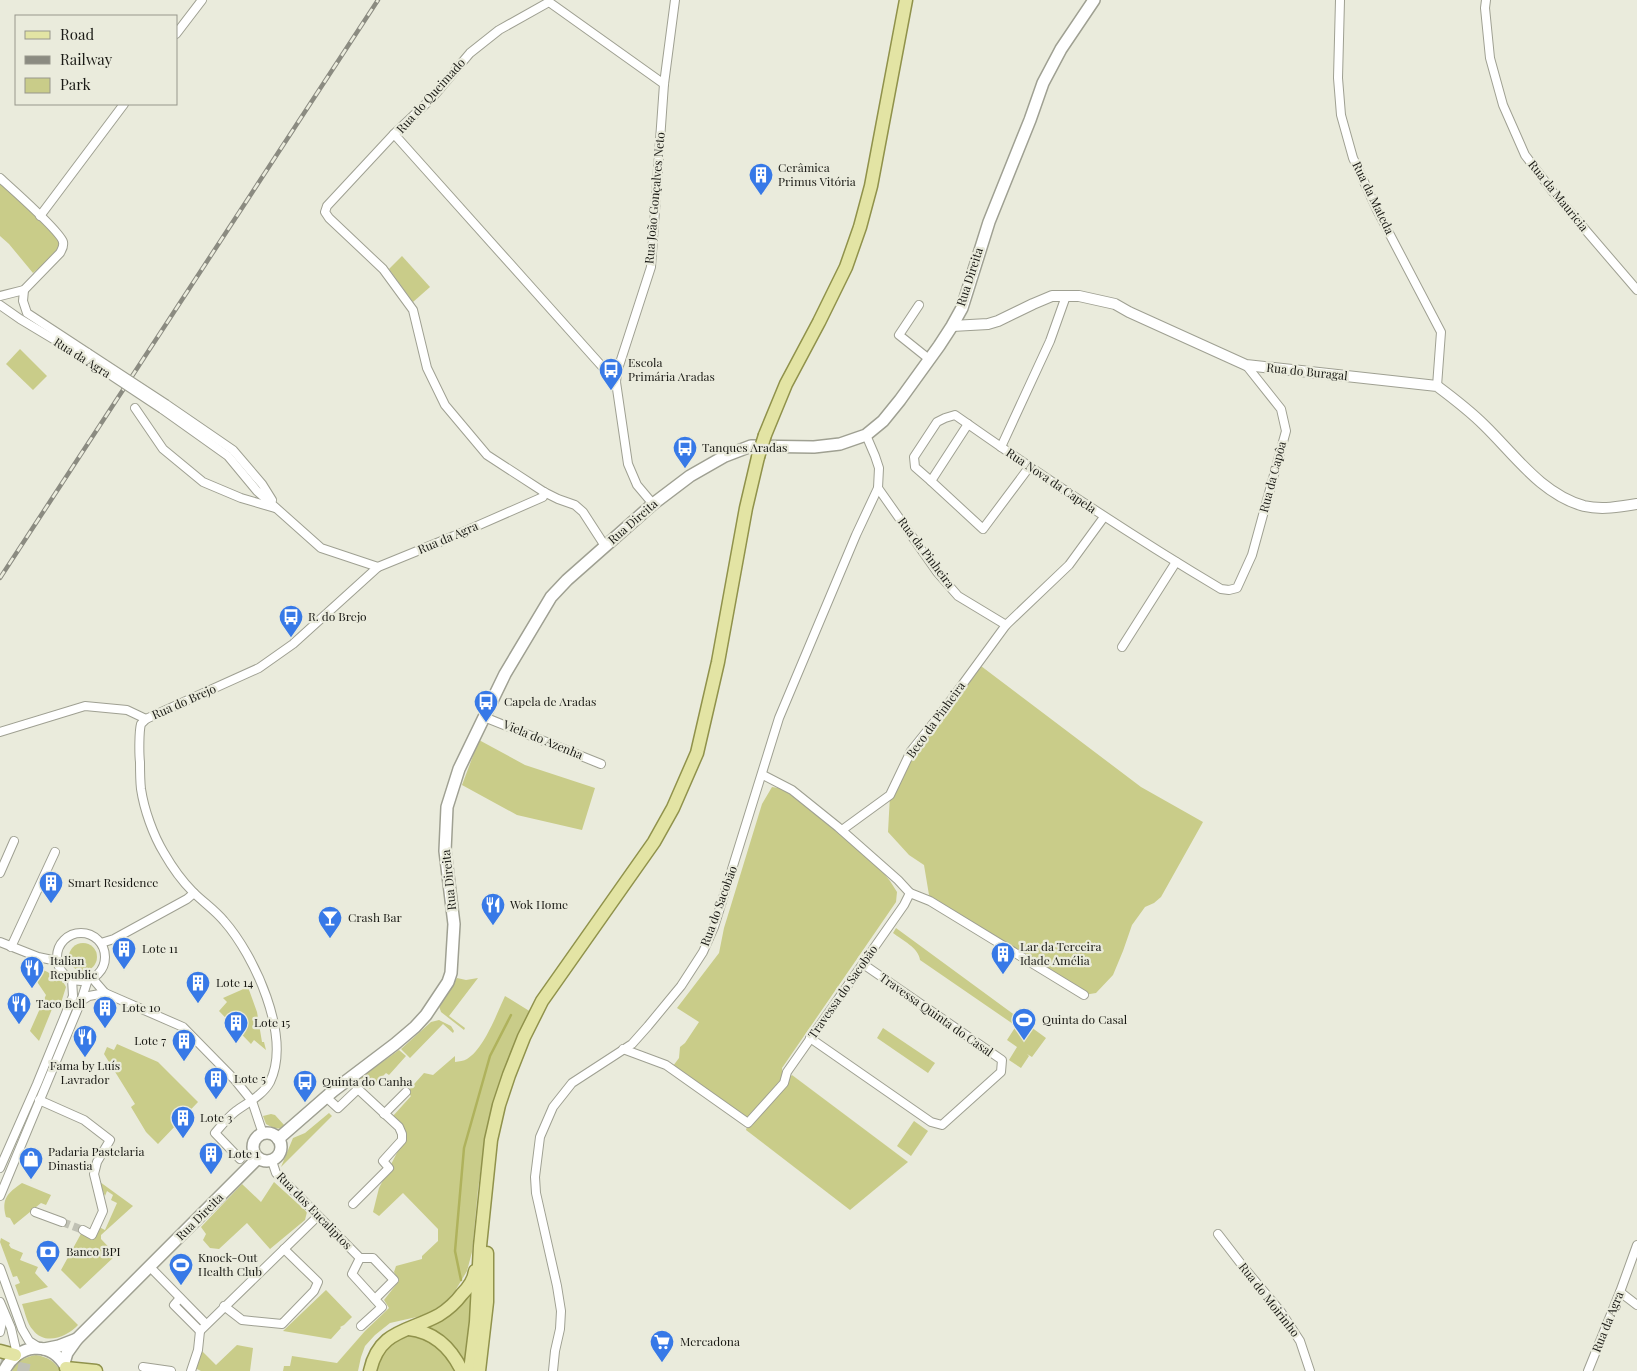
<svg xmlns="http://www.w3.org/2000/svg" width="1637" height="1371" font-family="'Playfair Display',serif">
  <rect width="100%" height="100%" fill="#eaebdc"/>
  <g fill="#c9cc89">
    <path d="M0,181L59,240L60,250L33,273L9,244L0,236Z"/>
    <path d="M402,256L430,287L413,302L389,269Z"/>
    <path d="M20,349L47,376L33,390L6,364Z"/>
    <path d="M977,663L1141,787L1203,822L1161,897L1154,903L1145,907L1132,925L1123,951L1113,975L1096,993L1084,995L930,901L924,865L909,855L888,832L890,795L911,751Z"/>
    <path d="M479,740L525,765L595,788L582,830L517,815L462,785Z"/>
    <path d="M772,787L792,790L866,851L890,881L897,892L896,902L782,1068L783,1079L746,1119L673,1066L679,1058L680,1047L685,1043L699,1022L677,1008L719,953L724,928L762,804Z"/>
    <path d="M896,928L1046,1038L1032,1057L1027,1054L1029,1056L1021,1068L1009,1060L1017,1047L1007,1040L1016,1026L920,960C919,948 902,940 893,933Z"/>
    <circle cx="83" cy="957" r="14"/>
    <path d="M23,961L61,978L66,987L60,1006L52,1009L39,1041L30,1031L46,995Z"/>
    <path d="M457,978L466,980L478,978L449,1016L465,1028L464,1030L441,1012L439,1006Z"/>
    <path d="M248,987L257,1012L262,1042H264L266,1050L254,1040L251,1044L219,1011L227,1002L223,998Z"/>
    <path d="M505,996L531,1012L487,1128L478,1189L472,1252L467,1271L455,1291L447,1300L434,1310L421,1316L390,1323L375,1335L365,1346L361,1357L358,1371H283L284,1366H290L292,1356L337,1363L365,1331L389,1308L384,1300L399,1281L394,1272L396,1266L422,1259V1256L438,1241V1229L403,1193L379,1216L373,1212L379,1188L406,1135L393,1116L411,1096L407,1092L424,1073L433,1075L455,1056V1062C459,1061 464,1061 467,1059C484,1049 497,1013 505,996Z"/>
    <path d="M439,1020L451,1026L454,1031L453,1033L443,1024L410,1058L401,1049L431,1022Z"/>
    <path d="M883,1028L935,1063L928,1073L877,1038Z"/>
    <path d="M117,1044L158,1062L198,1102L158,1144L146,1132L131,1107L135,1104L104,1054L107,1047L114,1050Z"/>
    <path d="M399,1050L406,1056L389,1075L386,1073L370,1089L360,1078Z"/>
    <path d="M792,1075L908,1162L850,1210L746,1130L748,1123Z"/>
    <path d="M329,1113L332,1116L281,1167L293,1138L305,1133Z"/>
    <path d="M271,1114L275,1115L285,1126C278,1131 273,1128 266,1124L263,1116Z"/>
    <path d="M914,1121L928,1131L911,1156L897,1146Z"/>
    <path d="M100,1182L133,1206L101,1235V1239L116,1255L80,1289L61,1270L82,1232L87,1237L99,1227L105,1230L117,1203L111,1200L113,1195L107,1191L105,1196L100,1184Z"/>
    <path d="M274,1182L307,1212L305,1220L270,1249L247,1223L219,1249L210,1248L203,1240L206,1234L201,1227L242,1184L261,1202Z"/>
    <path d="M22,1183L51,1195L46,1205L41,1203L14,1225L10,1218L6,1217C1,1198 8,1193 22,1183Z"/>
    <path d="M1,1238L10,1243L9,1245L11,1248L23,1253L20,1260L38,1267L35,1273L48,1287L19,1296L15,1285L20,1283L17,1276L13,1277L0,1242Z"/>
    <path d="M476,1287L467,1367L459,1354L424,1328Z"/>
    <path d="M326,1290L352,1317L344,1325L340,1327L341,1328L331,1339L283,1331Z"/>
    <path d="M51,1298L78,1325C67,1337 45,1346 33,1330C27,1324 25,1312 22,1304Z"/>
    <path d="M410,1334L434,1342L459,1371H376L386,1346Z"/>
    <path d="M237,1345L253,1348L250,1371H201L197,1369L196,1362L202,1351L216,1365Z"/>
    <path d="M36,1355C47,1357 55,1361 60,1371H12C17,1361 25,1357 36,1355Z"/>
  </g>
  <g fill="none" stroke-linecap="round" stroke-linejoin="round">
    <path stroke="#afb25c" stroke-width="2.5" d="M461,1280L455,1251L464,1148L490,1056L511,1015"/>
    <path stroke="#c0c1b4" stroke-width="8" stroke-dasharray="8 4" stroke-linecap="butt" d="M62,1222L83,1230"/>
    <path stroke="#c0c1b4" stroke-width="12" stroke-dasharray="12 6" stroke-linecap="butt" d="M0,1364L34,1371"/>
    <defs>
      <g id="minor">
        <path d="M1340,0L1338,78L1341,115L1353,158L1377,210L1441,332L1437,386"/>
        <path d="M1486,0L1485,8L1490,58L1503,105L1525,155L1553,192L1637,290"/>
        <path d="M176,34L202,0"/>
        <path d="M394,134L327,206L325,212L329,218L383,269L413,310L427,368L445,405L487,455L544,492L558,499L575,505L583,512L605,546"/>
        <path d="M0,178C11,188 61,232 63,242C64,247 62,249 60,253L24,290L0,296"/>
        <path d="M40,216L124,104"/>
        <path d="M24,290L23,301L27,313L88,353"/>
        <path d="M0,305L20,319L85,358"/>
        <path d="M919,305L899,335L929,359"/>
        <path d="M616,382L394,134L432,98L470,53L499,30L549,2L664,84"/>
        <path d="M166,404L233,450L262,484L272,500"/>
        <path d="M135,408L163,449L203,482L241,498L275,508"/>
        <path d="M162,409L228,456L257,491L321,548L378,567L454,536L543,497L544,492"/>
        <path d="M968,424L931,481L983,529L1030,466"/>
        <path d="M866,435L875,456L879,468L878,488L937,572L958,596L1006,625L1069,565L1104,517"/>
        <path d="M1001,447L1050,341L1066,296"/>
        <path d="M931,481L915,467L914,457L937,422L945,418L955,415C1042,476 1130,535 1221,589L1229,590L1237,588L1252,555L1286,431L1281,409L1246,365"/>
        <path d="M653,504L637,485L628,464L616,382L617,372L651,267L664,84L675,0"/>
        <path d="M1122,647L1176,562"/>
        <path d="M484,717L601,764"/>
        <path d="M0,732L85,706L127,710L146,719"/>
        <path d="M842,830L890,795L911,751L943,711L1006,625"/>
        <path d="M0,873L14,841"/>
        <path d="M910,893L930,901L1084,995"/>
        <circle cx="81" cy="957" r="24"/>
        <path d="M0,942L38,957L57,961"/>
        <path d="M101,943L114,939L187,899L194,893"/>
        <path d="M11,947L55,852"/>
        <path d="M92,978L105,993L183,1027L235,1080L252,1101L263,1134"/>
        <path d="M81,1001L89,996L105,993"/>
        <path d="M810,1038L931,1122L942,1125L1001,1072L1002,1060L863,964"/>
        <path d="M623,1049L666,1065L748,1123L784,1083L787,1072L904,905L910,893L898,880L838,827L792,790L763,775"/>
        <path d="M326,1097L338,1108L358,1089L399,1127L402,1134V1140L383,1161L389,1168L353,1204"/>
        <path d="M39,1100L84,1120L110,1140L97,1162L94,1174L103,1211L92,1235L83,1230"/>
        <path d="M384,1114L406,1092"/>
        <path d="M240,1159L215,1133C221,1126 228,1117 236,1111C247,1103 263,1095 270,1082C292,1036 254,955 224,921C215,910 203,902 193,892C182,881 172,867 164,853C153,835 144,809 141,789C140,780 140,771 140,762C139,754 139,731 141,724C142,723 146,719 146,719L259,668L293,644L378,567"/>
        <path d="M272,1161L276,1173L360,1258H373L394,1280L375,1299"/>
        <path d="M0,1168L37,1084L73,996L72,979"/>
        <path d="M0,1196L81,1001L88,979"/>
        <path d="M35,1212L62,1222"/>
        <path d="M1218,1234L1245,1269L1281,1312L1300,1341L1310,1371"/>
        <path d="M360,1258L352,1274L382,1307L361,1326"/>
        <path d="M150,1267L206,1324"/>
        <path d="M0,1268L22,1329L29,1341L40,1348"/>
        <path d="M1620,1292L1637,1305"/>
        <path d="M180,1298L174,1305L200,1331"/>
        <path d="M0,1302L11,1328L17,1354"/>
        <path d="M224,1306L242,1320L282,1324L314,1291L318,1282L284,1249"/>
        <path d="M200,1331L318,1216"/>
        <path d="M0,1332L4,1313"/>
        <path d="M143,1367L171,1371"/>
        <path d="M191,1371L198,1350L200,1331"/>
        <path d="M553,1371L555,1351L560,1329L561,1311L557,1286L536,1193L535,1177L540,1137L553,1107L572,1083L632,1044L648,1026L681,986L703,952L714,927L779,718L856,535L878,488"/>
        <path d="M1588,1371L1620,1292L1637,1245"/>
      </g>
      <path id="tertiary" d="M952,326L988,324L998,321L1033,304L1052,296H1079L1115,304L1129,312L1246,365L1437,386C1453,398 1469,410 1484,425C1514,454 1541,494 1584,506C1601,510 1620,507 1637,504"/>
      <g id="secondary">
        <circle cx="267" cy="1147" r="14"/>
        <path d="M278,1139L333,1091L395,1044L415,1027L426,1015L448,982L451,973L454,924L445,851L447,807L459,769L505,674L551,597L567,580L653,504L690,476L725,456L751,446L814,447L840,444L866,435L883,421L900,400L939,346L952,326L962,308L989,222L1030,120L1043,83L1061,49L1094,0"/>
        <path d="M44,1349L59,1346L77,1339"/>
        <path d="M64,1363L67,1353L77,1339L258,1158"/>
        <path d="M4,1371C17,1344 50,1339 66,1367"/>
      </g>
      <g id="primary">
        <path d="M765,435L786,384L819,322L846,267L860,227L871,186L906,0"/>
        <path d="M409,1329C435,1332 451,1348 462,1371"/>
        <path d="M0,1351L15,1355"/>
        <path d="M66,1368L96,1371"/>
        <path d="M370,1371C379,1330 408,1332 439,1315C447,1310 456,1302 462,1294C468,1288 474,1280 475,1271"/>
        <path d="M470,1371L476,1322L480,1246L491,1140L499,1105L509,1075L524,1037L542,1001L654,842L673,808L697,753L718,662L746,508L758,457"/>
        <path d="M479,1371L487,1302V1253"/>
      </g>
    </defs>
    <use href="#minor" stroke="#9fa092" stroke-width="10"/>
    <use href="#tertiary" stroke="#9fa092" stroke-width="12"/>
    <use href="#secondary" stroke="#9fa092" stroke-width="14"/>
    <use href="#primary" stroke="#90924b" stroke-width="15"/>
    <use href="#minor" stroke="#fff" stroke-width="8"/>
    <use href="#tertiary" stroke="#fff" stroke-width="10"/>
    <use href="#secondary" stroke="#fff" stroke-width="11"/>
    <use href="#primary" stroke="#e3e4a4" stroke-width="12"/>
    <defs>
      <path id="rail" d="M0,578L378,0"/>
    </defs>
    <use href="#rail" stroke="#8b8b81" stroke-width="4.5"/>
    <use href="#rail" stroke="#eaebdc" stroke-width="2.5" stroke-dasharray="8" stroke-linecap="butt"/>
    <defs>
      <g id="minor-bridge">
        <path d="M88,353L166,404"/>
        <path d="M85,358L162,409"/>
      </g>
      <path id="primary-bridge" d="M758,457L765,435"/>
    </defs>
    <use href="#minor-bridge" stroke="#9fa092" stroke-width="10" stroke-linecap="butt"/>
    <use href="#primary-bridge" stroke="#90924b" stroke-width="15" stroke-linecap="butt"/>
    <use href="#minor-bridge" stroke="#fff" stroke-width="8"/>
    <use href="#primary-bridge" stroke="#e3e4a4" stroke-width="12"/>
  </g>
  <defs>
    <symbol id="building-pin" viewBox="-11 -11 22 30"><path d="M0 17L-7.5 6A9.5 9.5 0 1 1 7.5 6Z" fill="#3779e7" stroke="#eaebdc"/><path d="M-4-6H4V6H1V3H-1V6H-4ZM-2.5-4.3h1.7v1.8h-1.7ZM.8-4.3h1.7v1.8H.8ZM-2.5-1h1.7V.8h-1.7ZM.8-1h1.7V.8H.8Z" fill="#fff"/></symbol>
    <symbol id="bus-pin" viewBox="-11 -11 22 30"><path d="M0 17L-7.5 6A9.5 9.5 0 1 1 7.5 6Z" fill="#3779e7" stroke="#eaebdc"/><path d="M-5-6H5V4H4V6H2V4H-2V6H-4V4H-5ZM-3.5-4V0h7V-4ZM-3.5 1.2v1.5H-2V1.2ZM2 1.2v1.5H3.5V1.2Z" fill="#fff"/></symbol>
    <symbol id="restaurant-pin" viewBox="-11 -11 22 30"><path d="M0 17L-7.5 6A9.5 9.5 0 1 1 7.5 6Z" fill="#3779e7" stroke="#eaebdc"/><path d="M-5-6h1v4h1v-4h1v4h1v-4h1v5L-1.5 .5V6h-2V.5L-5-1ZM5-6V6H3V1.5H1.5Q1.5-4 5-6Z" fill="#fff"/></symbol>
    <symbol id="bar-pin" viewBox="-11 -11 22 30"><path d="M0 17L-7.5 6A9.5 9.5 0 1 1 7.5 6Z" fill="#3779e7" stroke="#eaebdc"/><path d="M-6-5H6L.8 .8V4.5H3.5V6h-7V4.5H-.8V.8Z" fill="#fff"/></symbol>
    <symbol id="stadium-pin" viewBox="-11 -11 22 30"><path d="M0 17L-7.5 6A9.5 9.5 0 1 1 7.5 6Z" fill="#3779e7" stroke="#eaebdc"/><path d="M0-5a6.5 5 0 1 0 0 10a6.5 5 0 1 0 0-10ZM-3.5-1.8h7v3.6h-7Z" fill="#fff"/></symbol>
    <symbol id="shop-pin" viewBox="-11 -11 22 30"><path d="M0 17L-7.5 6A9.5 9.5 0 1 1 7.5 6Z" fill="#3779e7" stroke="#eaebdc"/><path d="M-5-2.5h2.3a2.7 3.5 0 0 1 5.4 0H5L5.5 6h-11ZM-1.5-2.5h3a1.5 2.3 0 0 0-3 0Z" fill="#fff"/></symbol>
    <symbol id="bank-pin" viewBox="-11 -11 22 30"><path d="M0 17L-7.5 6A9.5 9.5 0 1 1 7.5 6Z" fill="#3779e7" stroke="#eaebdc"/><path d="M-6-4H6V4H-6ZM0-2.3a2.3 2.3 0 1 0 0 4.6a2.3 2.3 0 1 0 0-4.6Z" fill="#fff"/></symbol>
    <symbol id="supermarket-pin" viewBox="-11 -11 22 30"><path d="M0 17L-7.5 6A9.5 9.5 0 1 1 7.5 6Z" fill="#3779e7" stroke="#eaebdc"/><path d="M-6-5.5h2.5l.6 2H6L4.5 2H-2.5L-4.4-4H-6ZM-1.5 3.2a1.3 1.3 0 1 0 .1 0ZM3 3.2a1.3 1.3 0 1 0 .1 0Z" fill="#fff"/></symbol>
  </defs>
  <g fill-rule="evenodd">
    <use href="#building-pin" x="747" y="161" width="28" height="38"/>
    <use href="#bus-pin" x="597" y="356" width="28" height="38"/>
    <use href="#bus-pin" x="671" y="434" width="28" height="38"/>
    <use href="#bus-pin" x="277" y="603" width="28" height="38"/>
    <use href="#bus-pin" x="472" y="688" width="28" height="38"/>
    <use href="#building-pin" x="37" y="869" width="28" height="38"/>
    <use href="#restaurant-pin" x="479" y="891" width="28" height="38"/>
    <use href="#bar-pin" x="316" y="904" width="28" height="38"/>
    <use href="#building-pin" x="110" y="935" width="28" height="38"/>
    <use href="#building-pin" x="989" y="940" width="28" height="38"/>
    <use href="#restaurant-pin" x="18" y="954" width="28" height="38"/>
    <use href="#building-pin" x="184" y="969" width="28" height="38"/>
    <use href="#restaurant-pin" x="5" y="990" width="28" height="38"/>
    <use href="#building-pin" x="91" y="994" width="28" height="38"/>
    <use href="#stadium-pin" x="1010" y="1006" width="28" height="38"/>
    <use href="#building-pin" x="222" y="1009" width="28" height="38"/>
    <use href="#restaurant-pin" x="71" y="1023" width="28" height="38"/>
    <use href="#building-pin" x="170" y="1027" width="28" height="38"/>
    <use href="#building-pin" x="202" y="1065" width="28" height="38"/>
    <use href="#bus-pin" x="291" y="1068" width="28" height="38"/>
    <use href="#building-pin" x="169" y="1104" width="28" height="38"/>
    <use href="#building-pin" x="197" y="1140" width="28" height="38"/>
    <use href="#shop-pin" x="17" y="1145" width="28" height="38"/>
    <use href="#bank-pin" x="34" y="1238" width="28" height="38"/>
    <use href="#stadium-pin" x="167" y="1251" width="28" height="38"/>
    <use href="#supermarket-pin" x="648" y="1328" width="28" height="38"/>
  </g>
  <g text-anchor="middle" stroke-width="4.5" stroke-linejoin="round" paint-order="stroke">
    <g font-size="12" fill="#1a1a15" stroke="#eaebdc">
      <text transform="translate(431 96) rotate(-48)" y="4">Rua do Queimado</text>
      <text transform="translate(1558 196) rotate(51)" y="4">Rua da Mauricia</text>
      <text transform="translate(655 198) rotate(-85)" y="4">Rua João Gonçalves Neto</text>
      <text transform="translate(1373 198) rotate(64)" y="4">Rua da Mateda</text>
      <text transform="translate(970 277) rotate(-72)" y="4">Rua Direita</text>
      <text transform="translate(82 358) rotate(32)" y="4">Rua da Agra</text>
      <text transform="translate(1307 372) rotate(6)" y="4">Rua do Buragal</text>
      <text transform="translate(1273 477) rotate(-75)" y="4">Rua da Capôa</text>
      <text transform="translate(1051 481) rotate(34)" y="4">Rua Nova da Capela</text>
      <text transform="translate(633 522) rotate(-41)" y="4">Rua Direita</text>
      <text transform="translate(448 538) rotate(-23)" y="4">Rua da Agra</text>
      <text transform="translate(926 553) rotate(53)" y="4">Rua da Pinheira</text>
      <text transform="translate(184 702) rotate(-24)" y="4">Rua do Brejo</text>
      <text transform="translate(936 720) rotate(-54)" y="4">Beco da Pinheira</text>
      <text transform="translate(543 740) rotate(22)" y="4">Viela do Azenha</text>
      <text transform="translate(449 880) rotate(-96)" y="4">Rua Direita</text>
      <text transform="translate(719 906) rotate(-70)" y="4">Rua do Sacobão</text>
      <text transform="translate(843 992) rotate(-55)" y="4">Travessa do Sacobão</text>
      <text transform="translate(936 1015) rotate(35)" y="4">Travessa Quinta do Casal</text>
      <text transform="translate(314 1211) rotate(46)" y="4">Rua dos Eucaliptos</text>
      <text transform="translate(200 1217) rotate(-45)" y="4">Rua Direita</text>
      <text transform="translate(1269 1300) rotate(52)" y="4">Rua do Moirinho</text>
      <text transform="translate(1608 1322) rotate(-68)" y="4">Rua da Agra</text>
    </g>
    <g font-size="12" fill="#1a1a15" stroke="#eaebdc" text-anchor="start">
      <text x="778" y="172">Cerâmica<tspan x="778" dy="14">Primus Vitória</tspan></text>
      <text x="628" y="367">Escola<tspan x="628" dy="14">Primária Aradas</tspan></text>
      <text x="702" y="452">Tanques Aradas</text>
      <text x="308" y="621">R. do Brejo</text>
      <text x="504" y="706">Capela de Aradas</text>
      <text x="68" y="887">Smart Residence</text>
      <text x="510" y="909">Wok Home</text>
      <text x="348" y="922">Crash Bar</text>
      <text x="1020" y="951">Lar da Terceira<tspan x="1020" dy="14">Idade Amélia</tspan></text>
      <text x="142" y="953">Lote 11</text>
      <text x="50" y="965">Italian<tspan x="50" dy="14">Republic</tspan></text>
      <text x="216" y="987">Lote 14</text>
      <text x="36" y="1008">Taco Bell</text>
      <text x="122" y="1012">Lote 10</text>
      <text x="1042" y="1024">Quinta do Casal</text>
      <text x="254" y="1027">Lote 15</text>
      <text x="166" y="1045" text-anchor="end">Lote 7</text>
      <text x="85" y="1070" text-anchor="middle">Fama by Luís<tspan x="85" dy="14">Lavrador</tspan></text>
      <text x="234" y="1083">Lote 5</text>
      <text x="322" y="1086">Quinta do Canha</text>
      <text x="200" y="1122">Lote 3</text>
      <text x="48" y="1156">Padaria Pastelaria<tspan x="48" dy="14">Dinastia</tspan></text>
      <text x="228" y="1158">Lote 1</text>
      <text x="66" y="1256">Banco BPI</text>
      <text x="198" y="1262">Knock-Out<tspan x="198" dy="14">Health Club</tspan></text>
      <text x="680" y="1346">Mercadona</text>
    </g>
  </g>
  <rect x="15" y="15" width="162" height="90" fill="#eaebdc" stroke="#97978c"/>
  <rect x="25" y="31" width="25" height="8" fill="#e3e4a4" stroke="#97978c"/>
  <text x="60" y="40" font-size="15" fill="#1a1a15">Road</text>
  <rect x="25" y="56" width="25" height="8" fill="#8b8b81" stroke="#97978c"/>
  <text x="60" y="65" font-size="15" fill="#1a1a15">Railway</text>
  <rect x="25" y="78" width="25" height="15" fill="#c9cc89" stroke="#97978c"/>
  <text x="60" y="90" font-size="15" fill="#1a1a15">Park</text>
</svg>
